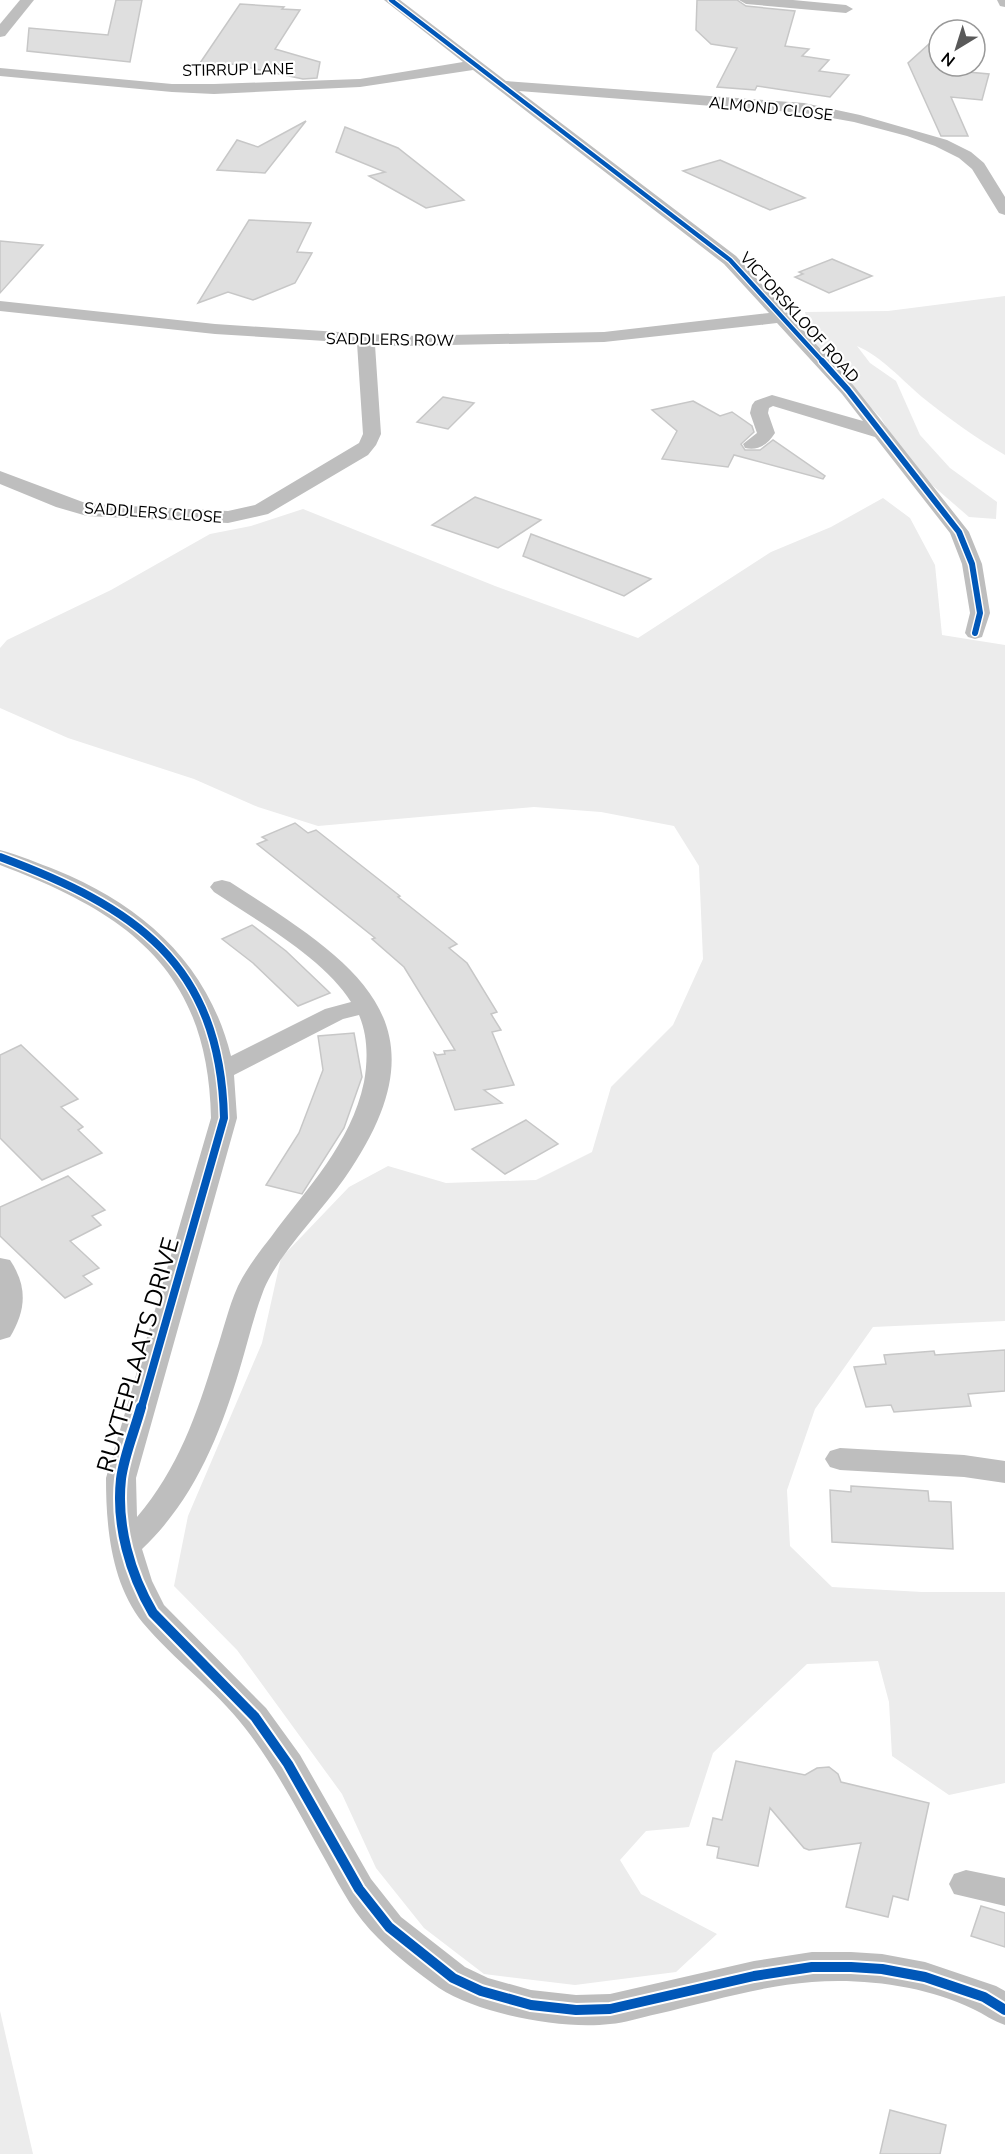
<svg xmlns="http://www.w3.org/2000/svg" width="1005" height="2154" font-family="'Nunito Sans',sans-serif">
  <rect width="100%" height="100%" fill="#fff"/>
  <g fill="#ececec">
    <path d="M1005,296V455C976,438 948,418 922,397C901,379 882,357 857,346L870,363L896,381L920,435L950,468L997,502L996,519L969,517L924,478L895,442L881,418L824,359L810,334L805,312L888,311Z"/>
    <path d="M883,498L910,518L935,565L942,635L1005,645V1321L873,1327L815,1409L787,1490L790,1546L832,1587L922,1592H1005V1783L949,1795L892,1756L889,1702L878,1661L807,1664L713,1753L689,1827L646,1831L620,1860L641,1894L717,1934L676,1972L575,1985L484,1974L424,1928L376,1868L342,1794L237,1650L174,1586L188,1516L262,1343L281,1258L349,1187L388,1166L446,1183L536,1180L592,1152L611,1087L673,1025L703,959L699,866L674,826L601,812L534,807L318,826L258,807L194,779L68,738L0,708V648L7,640L111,590L210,534L251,526L303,509L495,586L638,638L771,552L831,527Z"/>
    <path d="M0,2011L33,2154H0Z"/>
  </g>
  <g fill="#dfdfdf" stroke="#c7c7c7" stroke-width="1.5">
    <path d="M116,0H142L130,62L27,51L29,28L108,35Z"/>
    <path d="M697,0H737L746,6L795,11L785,46L809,49L802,56L829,60L819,71L849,75L830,97L757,86L755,90L717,87L737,48L711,44L696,30Z"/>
    <path d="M240,4L284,7L282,9L300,10L275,49L320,62L317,78L303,79L232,64L198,66Z"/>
    <path d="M939,35V66H966L968,72L989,74L982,100L951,97L968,136H941L908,63Z"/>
    <path d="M306,121L265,173L217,170L237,140L258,147Z"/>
    <path d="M345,127L398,148L464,200L426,208L369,176L385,172L336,152Z"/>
    <path d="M720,160L805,198L770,210L683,171Z"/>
    <path d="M249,220L311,223L297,252L312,253L295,283L253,300L228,292L198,303Z"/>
    <path d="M0,241L43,245L0,293Z"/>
    <path d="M832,259L872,276L829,293L795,277L803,274L799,272Z"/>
    <path d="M443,397L474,403L448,429L417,422Z"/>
    <path d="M693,401L720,416L732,412L752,426L754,432L741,444L745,450H760L773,440L825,476L823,479L734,455L728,467L662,459L677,431L652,410Z"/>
    <path d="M475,497L541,520L498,548L432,525Z"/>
    <path d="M531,534L651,579L624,596L523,556Z"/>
    <path d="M295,823L308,833L316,830L400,896L398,897L457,944L449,948L467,963L497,1012L491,1014L501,1030L492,1032L514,1085L484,1090L502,1103L455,1110L434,1053L437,1055L445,1054L444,1051L455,1050L404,967L372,939L375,938L257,844L267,840L262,837Z"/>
    <path d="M252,925L286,951L330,993L298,1006L253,963L222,939Z"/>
    <path d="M354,1033L362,1077L344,1128L302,1194L266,1185L299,1133L323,1070L318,1036Z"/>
    <path d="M21,1045L78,1099L61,1107L83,1127L78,1130L102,1153L42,1180L0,1138V1055Z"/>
    <path d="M526,1120L558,1144L505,1174L472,1149Z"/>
    <path d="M68,1176L105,1210L92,1216L101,1225L70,1241L99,1268L83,1276L92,1284L65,1298L0,1236V1207Z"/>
    <path d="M1005,1350V1391L968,1394L971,1406L894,1412L891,1405L866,1407L854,1367L886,1364L884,1355L934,1351L935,1355Z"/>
    <path d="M851,1486L928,1491L929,1501L951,1502L953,1549L832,1542L830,1490L851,1492Z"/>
    <path d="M736,1761L805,1775L817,1768L829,1767L838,1774L841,1782L929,1803L908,1900L893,1896L888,1917L846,1907L861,1843L809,1850L804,1848L770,1808L758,1866L717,1858L719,1847L707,1845L713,1818L722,1820Z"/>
    <path d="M981,1906L1005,1913V1947L971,1936Z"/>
    <path d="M890,2110L946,2125L940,2154H880Z"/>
  </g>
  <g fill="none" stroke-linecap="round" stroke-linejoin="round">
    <g fill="#bebebe" fill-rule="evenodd">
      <path d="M20,0H34L5,36L0,37V24Z"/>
      <path d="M384,0H400L506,81L804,103L860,115L947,140L971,152L984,163L1005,197V215L999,213L972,169L959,158L935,146L907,136L854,122L804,113L519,91L736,256L854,386L969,532L982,564L990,613L982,637L975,639L968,637L965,633L970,613L962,564L950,533L875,437L773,406L769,408L768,413L775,433C768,444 759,451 745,448L743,444L757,433L750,413L752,405L755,401L772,395L863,421L842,394L777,323L604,342L401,346L375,345L381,434L376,445L368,455L268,514L228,523L87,516L56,507L0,484V471L88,504L228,511L255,505L359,443L363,434L357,343L215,334L0,311V301L215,324L401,336L604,332L769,313L724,264L473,70L360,87L214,94L172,92L0,76V68L172,84H214L360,79L463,62Z"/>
      <path d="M739,0H793L846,5L853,9L846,13L746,4Z"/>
      <path d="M997,0H1005V7L1000,6Z"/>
      <path d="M0,850C19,855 38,863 56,870C142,905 208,963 231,1056L325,1009L351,1002C325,959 256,920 214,892L210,887L214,882L222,880L230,882C358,964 453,1023 344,1179C320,1213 280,1252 264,1289C254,1315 248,1341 240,1368C220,1435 194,1500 142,1549L152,1581L164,1605L266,1708L300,1755L371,1879L401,1917L465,1967L488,1978L531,1990L576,1995L610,1994L754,1961L812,1952H851L882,1954L925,1962L996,1986L1005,1991V2025C993,2021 984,2014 973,2009C926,1986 864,1978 812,1982C760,1986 708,2002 657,2014C642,2017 625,2023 610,2024C562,2030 479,2014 439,1988C419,1974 396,1956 378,1938C356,1917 341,1889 327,1863C301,1817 277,1769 245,1728C215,1689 174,1660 143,1623C111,1583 106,1527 106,1478L211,1118C208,970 129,914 0,865ZM359,1015C368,1036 368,1060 364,1082C351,1144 307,1188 271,1237C259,1252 247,1268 238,1286C228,1308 223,1332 215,1355C197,1414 178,1469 137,1517L136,1478L237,1118L234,1075L343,1019Z"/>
      <path d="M0,1258L10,1260C28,1287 26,1310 10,1337L0,1340Z"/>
      <path d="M840,1448L964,1455L1005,1461V1483L964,1477L840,1470L830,1467L825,1459L830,1451Z"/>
      <path d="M966,1870L1005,1878V1906L954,1894L949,1884L954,1874Z"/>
    </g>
    <defs>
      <path id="cycleway-far3" d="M391,0L730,260L823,362"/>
      <path id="cycleway-far2" d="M822,361L848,390L959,532L972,564L980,613L975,633"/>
      <path id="cycleway-far1" d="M0,857C134,907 220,962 224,1118L141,1409"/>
      <path id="cycleway" d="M141,1407C135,1430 124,1455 121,1479C116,1525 130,1574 153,1613L255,1717L288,1764L359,1889L389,1927L453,1978L481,1991L531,2005L576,2010L610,2009L754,1976L812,1967H851L882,1969L925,1977L984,1997L1005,2010"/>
    </defs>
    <use href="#cycleway-far3" stroke="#fff" stroke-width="7"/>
    <use href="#cycleway-far2" stroke="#fff" stroke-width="9"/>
    <use href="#cycleway-far1" stroke="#fff" stroke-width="11"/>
    <use href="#cycleway" stroke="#fff" stroke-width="14"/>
    <use href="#cycleway-far3" stroke="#0057b8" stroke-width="4.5"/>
    <use href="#cycleway-far2" stroke="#0057b8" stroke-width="6"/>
    <use href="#cycleway-far1" stroke="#0057b8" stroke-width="8"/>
    <use href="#cycleway" stroke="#0057b8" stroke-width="10"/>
  </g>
  <g text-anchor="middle" stroke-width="4.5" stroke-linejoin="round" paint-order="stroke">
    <g font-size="16" fill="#000" stroke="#fff">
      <text transform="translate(238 69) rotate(-1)" y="6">STIRRUP LANE</text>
      <text transform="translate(771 108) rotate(6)" y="6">ALMOND CLOSE</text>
      <text transform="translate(800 317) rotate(48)" y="6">VICTORSKLOOF ROAD</text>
      <text transform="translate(390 339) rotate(1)" y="6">SADDLERS ROW</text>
      <text transform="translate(153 512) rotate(4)" y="6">SADDLERS CLOSE</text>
    </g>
    <g font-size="24" fill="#000" stroke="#fff">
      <text transform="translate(138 1355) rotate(-74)" y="8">RUYTEPLAATS DRIVE</text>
    </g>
  </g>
  <g transform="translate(957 48) rotate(218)"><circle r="28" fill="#ffffff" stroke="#999999" stroke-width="1.5"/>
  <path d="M0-4.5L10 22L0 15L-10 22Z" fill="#595959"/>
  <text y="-9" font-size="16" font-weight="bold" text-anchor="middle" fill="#000000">N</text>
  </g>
</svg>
